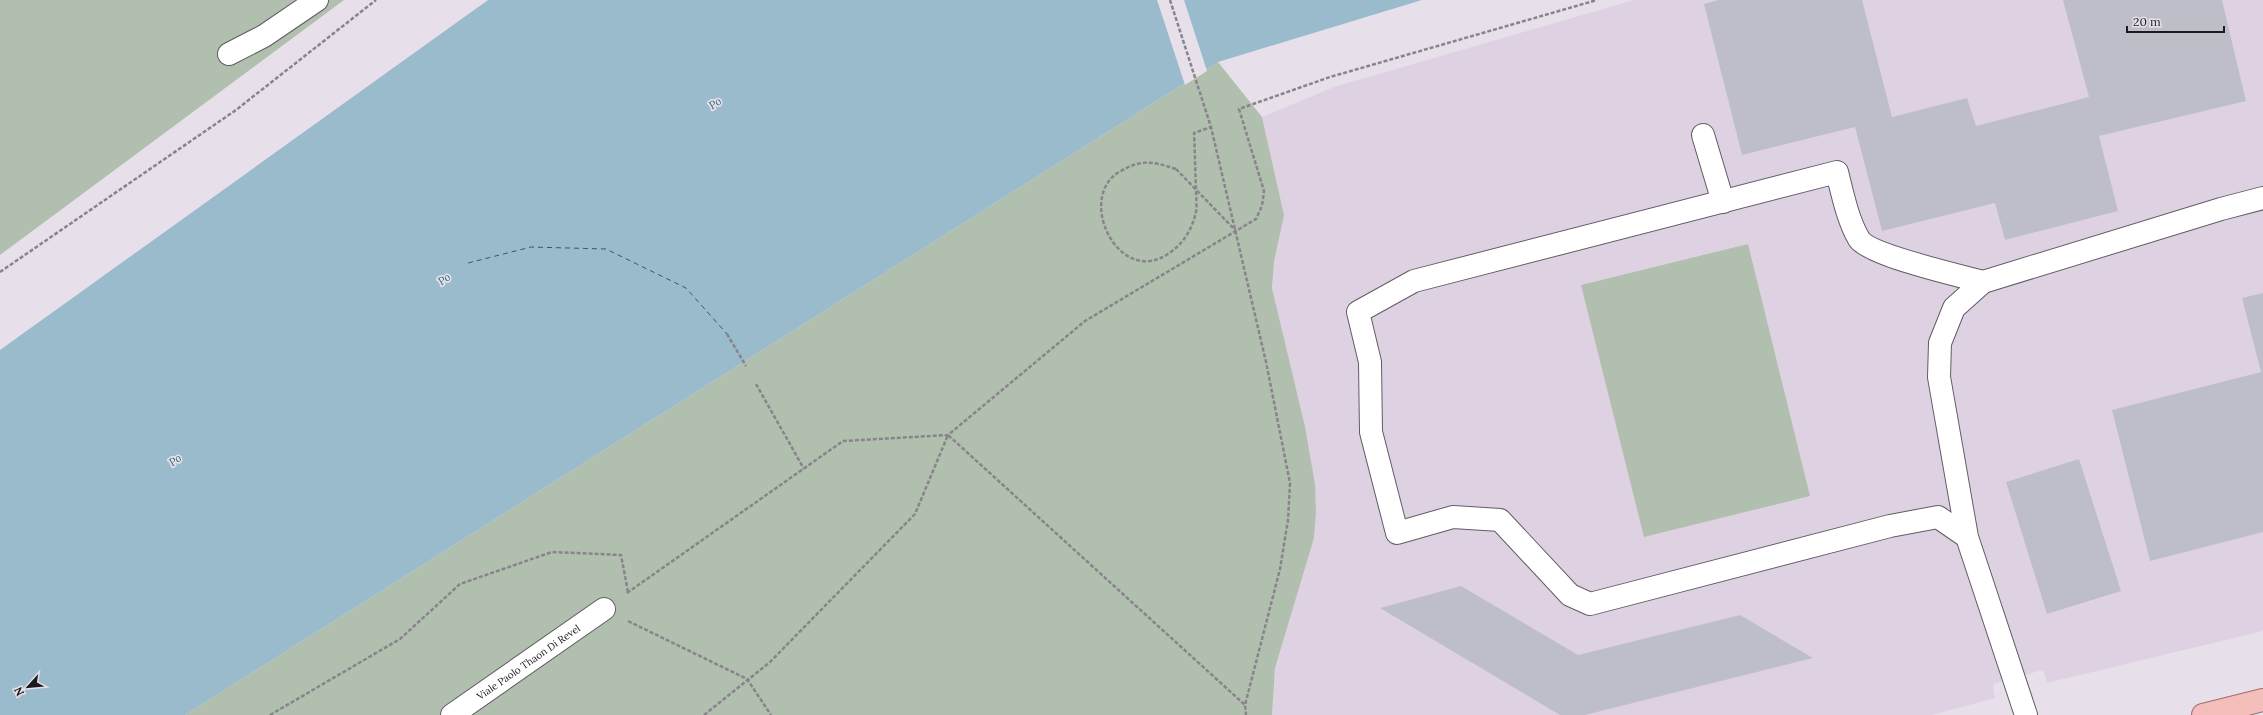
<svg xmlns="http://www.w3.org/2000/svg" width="2263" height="715" font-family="Lora,serif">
  <rect width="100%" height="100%" fill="#e7e0ea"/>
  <path fill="#ded2e2" d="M1634,0H2263V631L2047,683L2043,670L1993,684L1995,698L1932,715H1272L1275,668L1314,538L1316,512L1315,484L1272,288L1274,262L1284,215L1262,117L1334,87Z"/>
  <g fill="#b1bfaf">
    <path d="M0,0H344L0,255Z"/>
    <path d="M1218,62L1262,117L1284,215L1274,262L1272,288L1305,427L1315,484L1316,512L1314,538L1275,668L1272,715H185Z"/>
    <path d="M1748,244L1810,496L1644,537L1581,285Z"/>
  </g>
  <path fill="#9abbcc" d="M488,0H1422L1218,62L185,715H0V350Z"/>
  <path fill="#e7e0ea" d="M1157,0H1184L1207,71L1185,85Z"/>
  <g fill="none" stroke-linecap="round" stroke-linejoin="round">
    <path stroke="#245f79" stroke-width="1" stroke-dasharray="5 4" stroke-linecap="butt" d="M468,263L531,247L606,249L686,288L727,334"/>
  </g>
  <g fill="#bebec9">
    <path d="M1718,0H1862L1892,117L1967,98L1976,126L2089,97L2063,0H2222L2246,101L2099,136L2118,211L2005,240L1995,203L1882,231L1855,127L1742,155L1704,4Z"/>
    <path d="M2263,293V532L2150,561L2112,410L2261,372L2242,298Z"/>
    <path d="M2079,459L2121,591L2047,614L2006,482Z"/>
    <path d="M1461,586L1578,655L1740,615L1813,658L1585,715H1560L1380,608Z"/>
  </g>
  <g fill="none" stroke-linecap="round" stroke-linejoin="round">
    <defs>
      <g id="minor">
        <path d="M229,54L264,36L317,0"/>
        <path d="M1703,135L1723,202"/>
        <path d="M1983,282L2221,209L2263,198"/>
        <path d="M1967,537L1938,517L1890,526L1590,604L1570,595L1500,520L1453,517L1397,533L1371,432L1370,362L1358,312L1414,281L1837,172C1842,192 1848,221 1859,239C1869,255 1961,276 1983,282L1954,308L1940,343L1939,377L1967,537L2026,715"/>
        <path id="s1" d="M452,715L604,609"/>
      </g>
      <path id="major" d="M2203,715L2263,700"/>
    </defs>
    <use href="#minor" stroke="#625c65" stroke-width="24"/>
    <use href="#major" stroke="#a36a66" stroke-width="24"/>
    <g stroke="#89848b" stroke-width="2.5" stroke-dasharray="4 2" stroke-linecap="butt">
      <path d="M1170,0L1211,127L1266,362L1290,483L1288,520L1280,569L1245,705L1246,715"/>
      <path d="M1176,169L1236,231"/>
      <path d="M0,272L236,110L376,0"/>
      <path d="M727,334L746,366"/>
      <path d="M756,384L804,469"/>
      <path d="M627,593L843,441L948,435L1085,321L1256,219L1262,206L1264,191L1239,109L1330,77L1597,0"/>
      <path d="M628,621L747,679L771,715"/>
      <path d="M270,715L400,639L460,584L552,552L621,555L628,592"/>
      <path d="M704,715L770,662L915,514L948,435L1245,705"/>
    </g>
    <use href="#minor" stroke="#fff" stroke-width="22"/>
    <use href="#major" stroke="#f4bfbb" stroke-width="22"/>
    <path stroke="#89848b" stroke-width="2.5" stroke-dasharray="4 2" stroke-linecap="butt" d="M1176,169C1152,161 1141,159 1119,172C1076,198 1118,287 1168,254C1183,244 1192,230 1196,212C1197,205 1196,196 1196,188C1195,170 1195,152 1194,133L1211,127"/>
  </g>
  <g text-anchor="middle" stroke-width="3.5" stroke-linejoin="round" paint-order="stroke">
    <g font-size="10" fill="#1c1a1d" stroke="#e7e0ea">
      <text dy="4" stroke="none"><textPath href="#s1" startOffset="93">Viale Paolo Thaon Di Revel</textPath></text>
    </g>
    <g font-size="11" font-style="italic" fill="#245f79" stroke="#e7e0ea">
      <text transform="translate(715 103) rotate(-33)" y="4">Po</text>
      <text transform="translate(444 279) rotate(-34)" y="4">Po</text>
      <text transform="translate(175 460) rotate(-34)" y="4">Po</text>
    </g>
  </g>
  <g transform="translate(28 687) rotate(243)" stroke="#e7e0ea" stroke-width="3" paint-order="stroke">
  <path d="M0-3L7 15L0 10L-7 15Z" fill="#1c1a1d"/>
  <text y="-6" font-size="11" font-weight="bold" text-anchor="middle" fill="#1c1a1d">N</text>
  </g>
  <path d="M2127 26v6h97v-6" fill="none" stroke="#1c1a1d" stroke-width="2"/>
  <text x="2133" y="26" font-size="12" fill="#1c1a1d" stroke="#e7e0ea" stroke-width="3" paint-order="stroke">20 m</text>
</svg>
